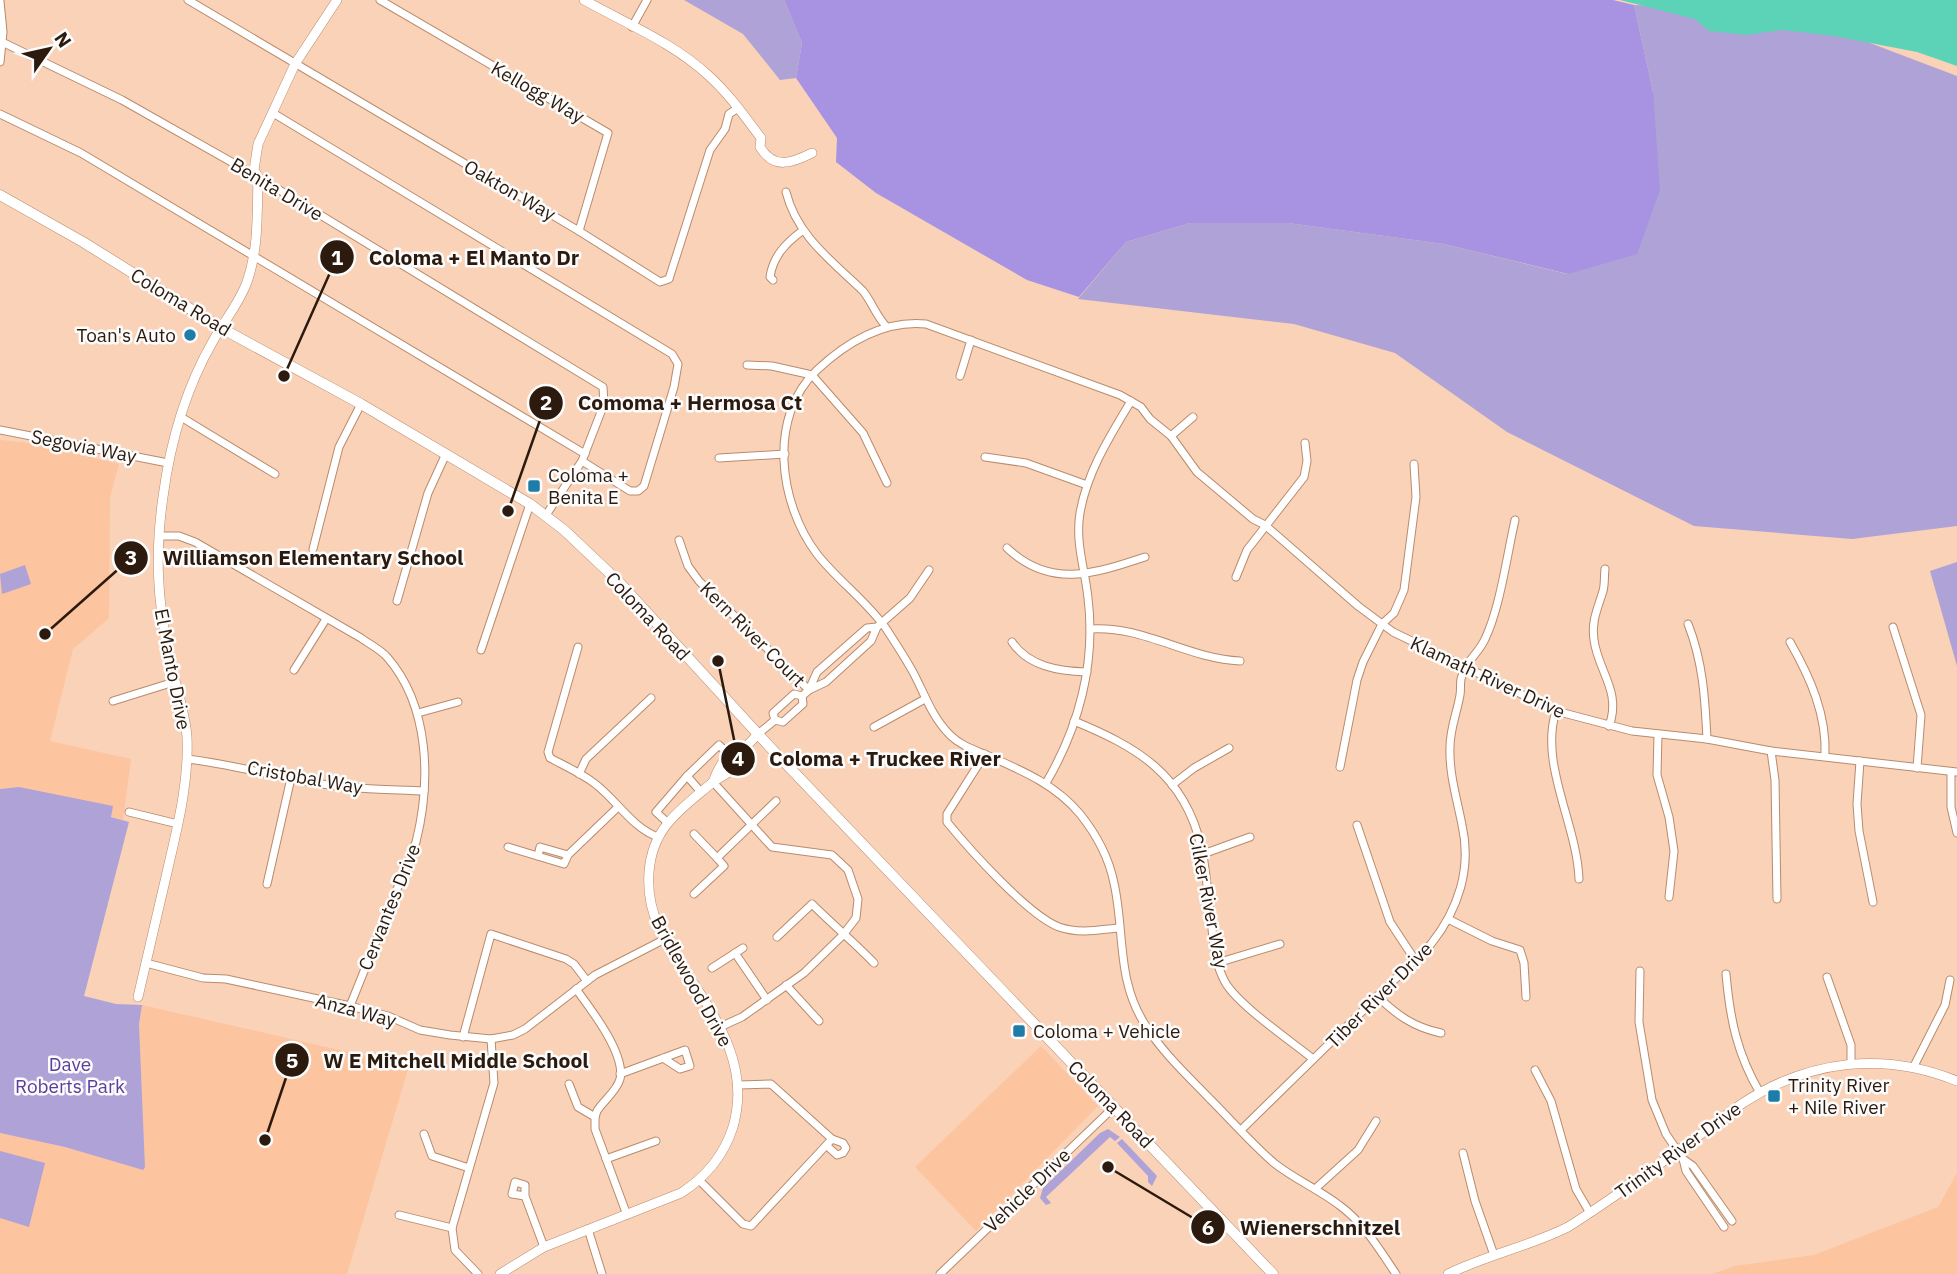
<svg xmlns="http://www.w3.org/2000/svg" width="1957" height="1274" font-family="'IBM Plex Sans',sans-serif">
  <rect width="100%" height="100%" fill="#fad2b8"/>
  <g fill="#fcc49f">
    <path d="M0,440L39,444L119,464L110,497L109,618L73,649L50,741L131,759L123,820L19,787L0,789Z"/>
    <path d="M142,1005L409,1066L347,1274H0V1133L65,1147L143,1170L145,1167L139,1024Z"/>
    <path d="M1041,1046L1098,1106L976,1231L915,1167Z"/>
    <path d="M1957,1173V1274H1712L1735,1266L1814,1255L1938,1207Z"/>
  </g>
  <g fill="#aea2d7">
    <path d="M684,0H784L802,43L796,78L780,80L743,34Z"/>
    <path d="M1634,5L1783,10L1957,76V526L1852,539L1694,526L1507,432L1395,353L1294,324L1078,299L1126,242L1190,223H1288L1444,244L1567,274L1653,92Z"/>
    <path d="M1957,562V666L1930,571Z"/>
    <path d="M25,565L31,584L2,594L0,574Z"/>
    <path d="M19,787L113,806L111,817L129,822L84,996L116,1004L142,1005L139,1024L145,1167L143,1170L65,1147L0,1133V789Z"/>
    <path d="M1108,1129L1120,1137L1115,1141L1110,1137L1046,1197L1051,1203L1046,1205L1040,1198L1043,1188L1100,1133Z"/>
    <path d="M1122,1139L1157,1176L1152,1186L1148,1182V1176L1117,1143Z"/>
    <path d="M0,1151L45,1163L29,1227L0,1218Z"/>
  </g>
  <path fill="#a793e2" d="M784,0H1613L1634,5L1653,92L1660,190L1637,254L1568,274L1444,244L1288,223H1190L1126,242L1079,297L1027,280L876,193L836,162L837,138L796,78L802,43Z"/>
  <path fill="#5cd3b6" d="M1620,0H1957V66L1917,52L1834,36L1782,30L1747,35L1709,31L1695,19Z"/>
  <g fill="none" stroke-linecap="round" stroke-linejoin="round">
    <defs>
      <g id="minor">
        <path d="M188,0L579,231L660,282L669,279L710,150L725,129L729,114L738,108"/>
        <path d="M380,0L608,133L579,231"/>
        <path d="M0,1L3,32L0,62"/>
        <path d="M632,27L647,0"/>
        <path d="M0,41L122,100L258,177L603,387L604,404L582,461L546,515"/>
        <path d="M273,113L672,354L678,364L674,387L644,486L638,491H630L582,461"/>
        <path d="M0,114L81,153L585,454"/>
        <path d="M786,192C797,236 832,261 863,291C872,302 877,318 887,327"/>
        <path d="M773,280L770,277C773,256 786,243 802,231"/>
        <path d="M747,365L772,366L812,375L863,433L887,483"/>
        <path d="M960,376L971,340"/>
        <path d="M181,417L275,474"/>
        <path d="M0,430L168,463"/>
        <path d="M1171,436L1193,417"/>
        <path d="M985,457L1026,463L1087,485"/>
        <path d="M719,458L785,454"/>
        <path d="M159,536H179L195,542L361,638C369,644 380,649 387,657C430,706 431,782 416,842L350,1006"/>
        <path d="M679,540L688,566L699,581L809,690L802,696L794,694L773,713L775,720L758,734"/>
        <path d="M1007,548C1050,589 1094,574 1145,557"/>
        <path d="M313,549L339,447L361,404"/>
        <path d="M1605,569C1604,576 1605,584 1603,591C1598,608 1591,621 1594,640C1598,671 1622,692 1609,726"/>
        <path d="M1236,577L1247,550L1304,477L1307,461L1305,443"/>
        <path d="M397,601L428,493L445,456"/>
        <path d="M1688,624C1703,662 1705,698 1707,739"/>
        <path d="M877,627L867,628L817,672L809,690L826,682L871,641L877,627L910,598L929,570"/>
        <path d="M1893,627L1921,715L1917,768"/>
        <path d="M1090,629C1143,625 1188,659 1240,661"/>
        <path d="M1012,642C1029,667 1059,671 1087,672"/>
        <path d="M1790,642C1810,677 1827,715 1825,756"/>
        <path d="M578,647L548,752L550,758C565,766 581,773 594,783C617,800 631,827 658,837"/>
        <path d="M481,650L530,504"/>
        <path d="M294,670L326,619"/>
        <path d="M113,701L174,682"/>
        <path d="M1556,711C1539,764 1577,824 1579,879"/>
        <path d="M418,713L458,702"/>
        <path d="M775,720L783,722L803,704L802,696"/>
        <path d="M1074,721C1137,747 1184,774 1201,846C1206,867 1207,889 1210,910C1213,934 1213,960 1225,982C1238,1005 1291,1041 1313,1059"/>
        <path d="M874,727L925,699"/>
        <path d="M1658,734L1657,775L1669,817L1674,851L1669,897"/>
        <path d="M1771,751L1775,780L1777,899"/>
        <path d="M985,754L947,814V822C970,850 1028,915 1059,927C1079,934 1098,930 1118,928"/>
        <path d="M187,759C231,764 272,776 315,783C351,789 388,790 424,791"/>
        <path d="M1860,761L1857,804L1859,831L1873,902"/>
        <path d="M1340,767L1357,680L1363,662L1382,624L1394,613L1404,590L1416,497L1414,464"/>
        <path d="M1951,772V807L1957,833"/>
        <path d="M579,774L586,759L651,698"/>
        <path d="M687,776L701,792"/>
        <path d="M713,782L772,847L832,855L848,870L858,899L856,918L843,935L804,973L742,1017L720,1027"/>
        <path d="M1046,783C1079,727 1096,663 1088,598C1085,569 1075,543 1080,513C1087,472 1110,436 1131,401"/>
        <path d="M1172,785L1194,768L1229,748"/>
        <path d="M129,812L178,824"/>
        <path d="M668,823L656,812L687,776L719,745L728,754"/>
        <path d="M1357,825L1390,922L1415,960"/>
        <path d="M694,834L717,858"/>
        <path d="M508,847L564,864L568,855L618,807"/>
        <path d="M1203,854L1250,837"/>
        <path d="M538,856L540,847L568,855"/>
        <path d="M267,884L291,778"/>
        <path d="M694,894L724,866L717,858L776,801"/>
        <path d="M1448,919L1492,941L1520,950L1524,963L1526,997"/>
        <path d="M777,937L812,904C833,925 854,942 874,963"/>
        <path d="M735,953L767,1000"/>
        <path d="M146,963L203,978L226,979L350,1006L388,1016L420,1030L450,1035L491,1039L513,1035L525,1029L595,975L665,939"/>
        <path d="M1217,963L1280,944"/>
        <path d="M712,968L743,948"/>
        <path d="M1640,971L1639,1022L1652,1100L1666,1134L1683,1159L1686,1171L1724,1227"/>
        <path d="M1726,974C1730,1019 1737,1054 1760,1093"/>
        <path d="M1827,977L1851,1045V1064"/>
        <path d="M786,985L819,1021"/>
        <path d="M576,989C590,1008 626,1054 620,1079C617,1091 603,1101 597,1111L595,1117V1129L627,1215"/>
        <path d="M1377,996C1397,1015 1413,1027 1441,1033"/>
        <path d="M463,1037L491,934L566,959L574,964L587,981"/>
        <path d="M1914,1066L1945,1005L1950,980"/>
        <path d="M1535,1070L1551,1101L1576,1189L1590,1213"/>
        <path d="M620,1074L685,1050L690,1066L680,1069L663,1058"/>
        <path d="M569,1084L578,1107L595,1117"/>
        <path d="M1241,1130L1431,944C1458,910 1472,869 1462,825C1457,799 1449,774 1450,747C1450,728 1457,713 1460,695C1461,690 1460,684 1461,679C1464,663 1479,653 1485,639C1500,608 1507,555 1515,520"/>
        <path d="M424,1134L432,1156L469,1168"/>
        <path d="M827,1146L837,1155L843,1153L846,1148L843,1143L832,1139"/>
        <path d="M1463,1153L1475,1201L1494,1255"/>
        <path d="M606,1159L656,1141"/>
        <path d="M1683,1159L1693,1166L1732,1221"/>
        <path d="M699,1180L743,1224L751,1226L832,1139L771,1084L739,1085"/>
        <path d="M1315,1189L1358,1150L1376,1121"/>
        <path d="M525,1196L512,1194L515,1182L525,1185V1196L544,1247"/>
        <path d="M399,1215L452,1228"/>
        <path d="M588,1229L602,1274"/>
        <path d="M478,1274L455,1250L452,1228L494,1083L491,1039"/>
        <path d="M940,1274L1114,1107"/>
        <path d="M1396,1274C1379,1249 1364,1223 1339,1205C1318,1189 1294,1179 1274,1163C1251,1143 1231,1120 1210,1099C1188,1076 1163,1053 1146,1026C1116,981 1125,932 1114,883C1109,858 1096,834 1080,814C1056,785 1023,771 989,756C975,750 961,746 950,735C932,717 925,695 914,674C906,659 896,644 887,630C868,602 838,581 817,554C779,504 767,417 817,370C847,342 884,320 926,324L1120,395L1141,407L1150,419L1171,436L1197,472L1253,519L1265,525L1358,606L1393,632L1556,711L1632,731L1707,739L1771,751L1957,772"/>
      </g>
      <g id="tertiary">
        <path d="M584,0C625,23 674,43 709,76C729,94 745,117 761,138L760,147C774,170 792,163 812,153"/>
        <path d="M736,748L743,750L746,758L731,771L713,782C718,768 724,757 736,748Z"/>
        <path d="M743,750L758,734"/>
        <path d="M138,997C148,954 158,911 168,868C178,825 189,781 187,737C185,709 174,682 169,655C157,599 155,553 163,497C170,444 186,388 213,341C224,321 239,304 247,282C259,248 257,211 258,177L254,170L258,144L295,64L337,0"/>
        <path d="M500,1274L544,1247L681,1193C706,1177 724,1155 733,1127C756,1048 692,992 659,927C644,895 644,852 668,823C680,808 698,795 713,782"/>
        <path d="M1448,1274C1487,1255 1530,1246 1568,1227C1609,1201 1648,1173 1687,1144C1706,1131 1724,1116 1743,1103C1809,1060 1884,1051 1957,1081"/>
      </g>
      <path id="secondary" d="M0,195L83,242L221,328L361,404L530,504L564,530L618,581L769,746L1273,1274"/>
    </defs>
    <use href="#minor" stroke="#b98b6c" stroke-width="9"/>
    <use href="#tertiary" stroke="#b98b6c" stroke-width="10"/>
    <use href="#secondary" stroke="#b98b6c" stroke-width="11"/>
    <use href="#minor" stroke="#fff" stroke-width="7"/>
    <use href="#tertiary" stroke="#fff" stroke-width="9"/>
    <use href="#secondary" stroke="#fff" stroke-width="10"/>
  </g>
  <g fill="#1d7ca8" stroke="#fcfcfc" stroke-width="2.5">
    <circle cx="190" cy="335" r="7"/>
    <rect x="527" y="479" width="14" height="14" rx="3.5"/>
    <rect x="1012" y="1024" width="14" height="14" rx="3.5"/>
    <rect x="1767" y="1089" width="14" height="14" rx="3.5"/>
  </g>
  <g text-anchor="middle" stroke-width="5" stroke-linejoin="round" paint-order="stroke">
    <g font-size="19" fill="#2b1a0d" stroke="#fcfcfc">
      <text transform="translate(538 92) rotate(30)" y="7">Kellogg Way</text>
      <text transform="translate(277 189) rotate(31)" y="7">Benita Drive</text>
      <text transform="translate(510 190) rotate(30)" y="7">Oakton Way</text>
      <text transform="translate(181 302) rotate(31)" y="7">Coloma Road</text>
      <text transform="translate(84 446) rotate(11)" y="7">Segovia Way</text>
      <text transform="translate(648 616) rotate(47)" y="7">Coloma Road</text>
      <text transform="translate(753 634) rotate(45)" y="7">Kern River Court</text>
      <text transform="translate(173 669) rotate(79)" y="7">El Manto Drive</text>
      <text transform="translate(1488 677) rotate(25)" y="7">Klamath River Drive</text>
      <text transform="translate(305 777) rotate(10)" y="7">Cristobal Way</text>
      <text transform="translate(1209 901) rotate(79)" y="7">Cilker River Way</text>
      <text transform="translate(389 907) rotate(-68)" y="7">Cervantes Drive</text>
      <text transform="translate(692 981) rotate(61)" y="7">Bridlewood Drive</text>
      <text transform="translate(1379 995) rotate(-45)" y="7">Tiber River Drive</text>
      <text transform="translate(356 1010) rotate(15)" y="7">Anza Way</text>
      <text transform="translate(1111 1104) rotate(46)" y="7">Coloma Road</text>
      <text transform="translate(1678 1150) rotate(-36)" y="7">Trinity River Drive</text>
      <text transform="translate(1027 1190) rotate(-44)" y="7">Vehicle Drive</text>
    </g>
    <g font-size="19" fill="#2b1a0d" stroke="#fcfcfc" text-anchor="start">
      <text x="176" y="342" text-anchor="end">Toan's Auto</text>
      <text x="548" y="482">Coloma +<tspan x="548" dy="22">Benita E</tspan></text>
      <text x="1033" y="1038">Coloma + Vehicle</text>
      <text x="1788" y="1092">Trinity River<tspan x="1788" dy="22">+ Nile River</tspan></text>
    </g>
    <g font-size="19" fill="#5c3d9a" stroke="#fcfcfc">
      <text x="70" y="1071">Dave<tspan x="70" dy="22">Roberts Park</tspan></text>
    </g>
  </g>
  <path fill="none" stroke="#2b1a0d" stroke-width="2.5" d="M284 376L337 257M508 511L546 403M45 634L131 558M718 661L738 759M265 1140L292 1060M1108 1167L1208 1227"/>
  <g fill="#2b1a0d" stroke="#fcfcfc" stroke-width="2.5">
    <circle cx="284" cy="376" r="7"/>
    <circle cx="508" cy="511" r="7"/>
    <circle cx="45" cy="634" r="7"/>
    <circle cx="718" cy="661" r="7"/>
    <circle cx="265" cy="1140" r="7"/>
    <circle cx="1108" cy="1167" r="7"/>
    <circle cx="337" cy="257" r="18"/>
    <circle cx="546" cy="403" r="18"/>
    <circle cx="131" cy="558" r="18"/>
    <circle cx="738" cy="759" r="18"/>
    <circle cx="292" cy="1060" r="18"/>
    <circle cx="1208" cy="1227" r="18"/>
  </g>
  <g font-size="21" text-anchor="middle" font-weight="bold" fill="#fff">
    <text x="337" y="265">1</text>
    <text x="546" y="410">2</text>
    <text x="131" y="565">3</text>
    <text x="738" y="766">4</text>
    <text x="292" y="1068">5</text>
    <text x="1208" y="1235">6</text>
  </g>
  <g font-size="21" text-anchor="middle" font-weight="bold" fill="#2b1a0d" stroke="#fcfcfc" stroke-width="5" stroke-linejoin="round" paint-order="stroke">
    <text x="474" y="265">Coloma + El Manto Dr</text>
    <text x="690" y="410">Comoma + Hermosa Ct</text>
    <text x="313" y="565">Williamson Elementary School</text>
    <text x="885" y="766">Coloma + Truckee River</text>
    <text x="456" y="1068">W E Mitchell Middle School</text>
    <text x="1320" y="1235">Wienerschnitzel</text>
  </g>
  <g transform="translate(49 49) rotate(56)" stroke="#fcfcfc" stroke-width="5" paint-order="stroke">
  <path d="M0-5L12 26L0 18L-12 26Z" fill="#2b1a0d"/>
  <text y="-10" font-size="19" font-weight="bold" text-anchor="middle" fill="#2b1a0d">N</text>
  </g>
</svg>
